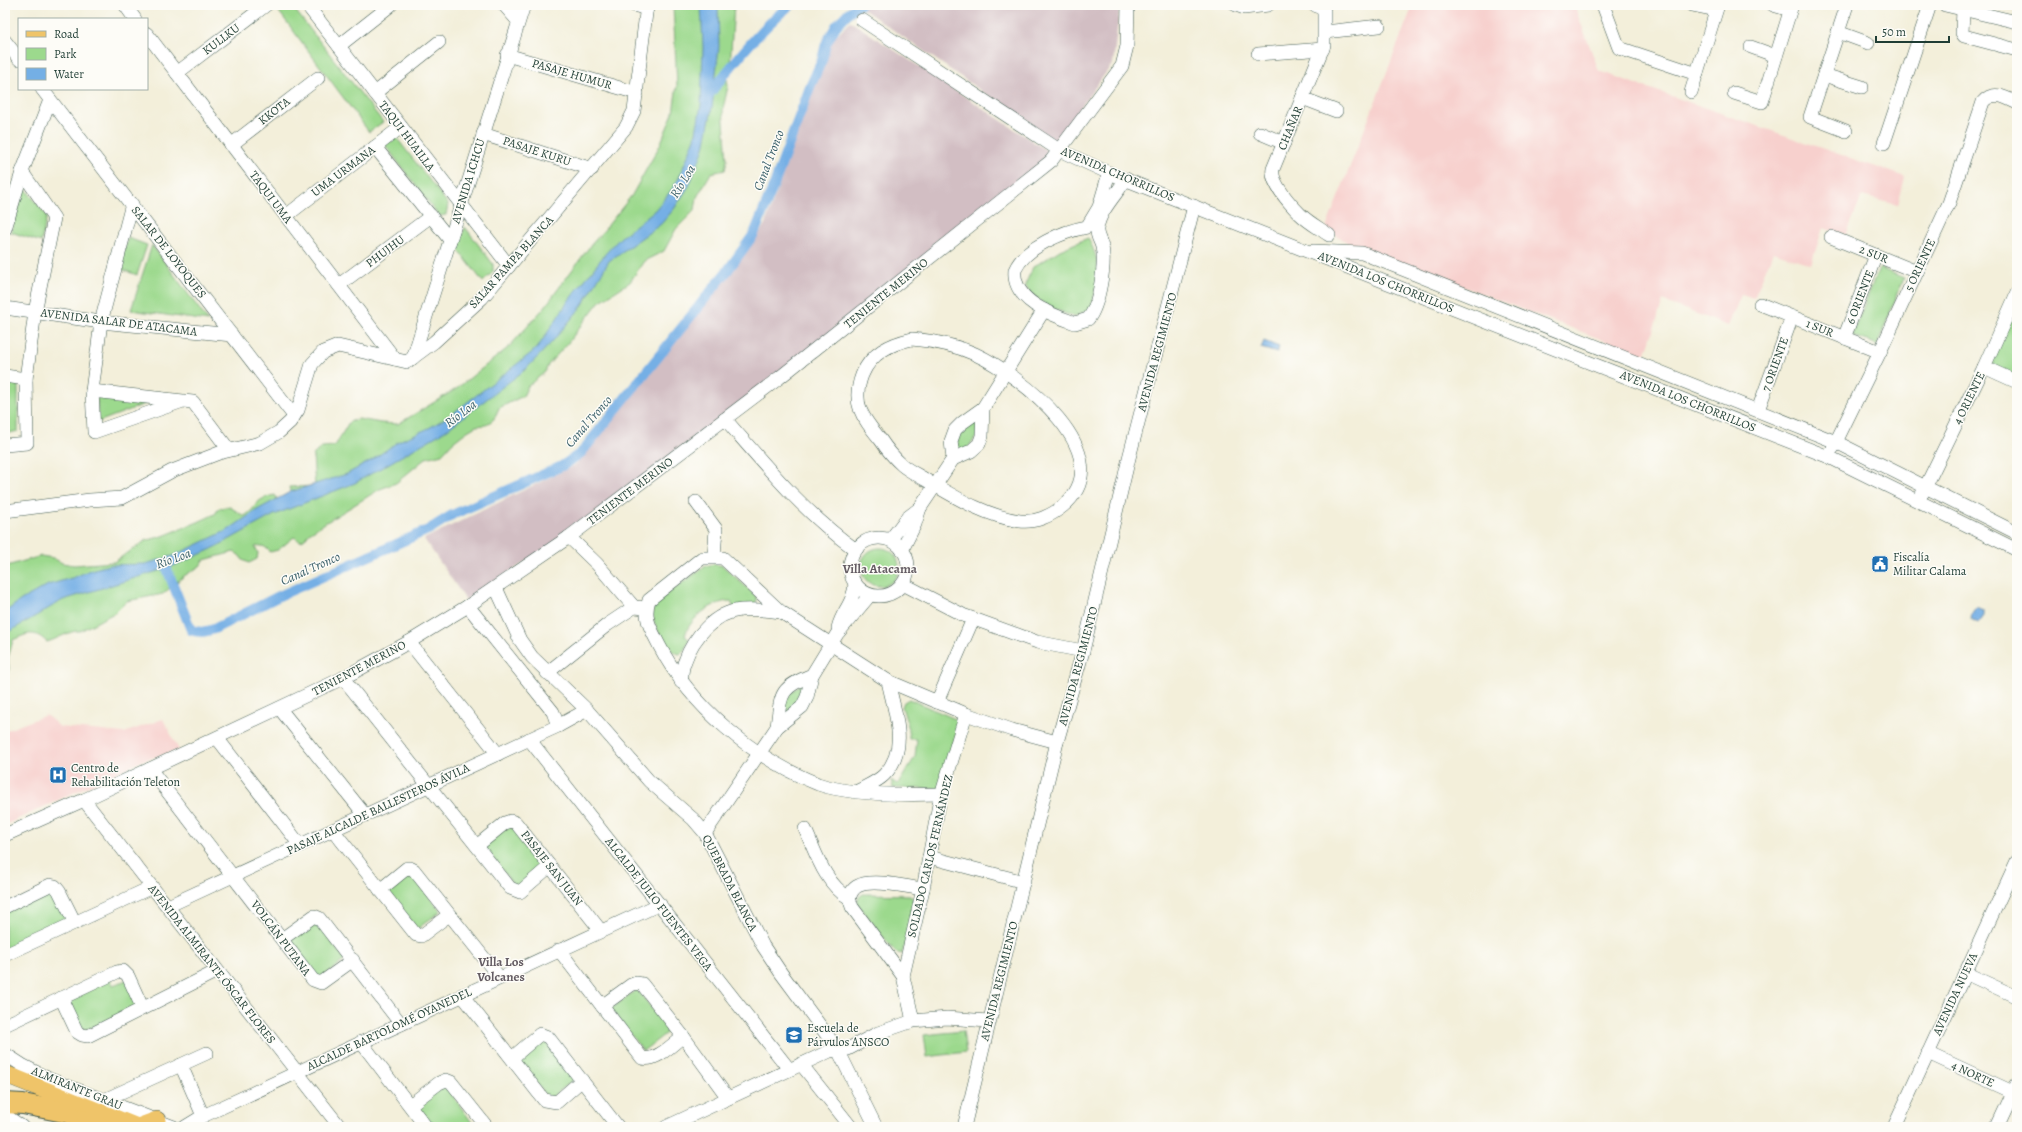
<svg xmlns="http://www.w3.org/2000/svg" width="2022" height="1132" font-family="Alegreya,serif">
  <rect width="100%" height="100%" fill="#fdfcf7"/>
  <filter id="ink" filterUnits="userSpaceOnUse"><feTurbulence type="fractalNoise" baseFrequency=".025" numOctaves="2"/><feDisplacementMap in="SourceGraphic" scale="8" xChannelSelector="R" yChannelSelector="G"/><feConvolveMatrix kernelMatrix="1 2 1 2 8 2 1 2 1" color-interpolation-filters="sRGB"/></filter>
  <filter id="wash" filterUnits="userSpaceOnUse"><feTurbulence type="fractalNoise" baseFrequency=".012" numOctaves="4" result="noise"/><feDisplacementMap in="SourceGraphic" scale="16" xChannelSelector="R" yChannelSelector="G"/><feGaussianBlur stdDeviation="0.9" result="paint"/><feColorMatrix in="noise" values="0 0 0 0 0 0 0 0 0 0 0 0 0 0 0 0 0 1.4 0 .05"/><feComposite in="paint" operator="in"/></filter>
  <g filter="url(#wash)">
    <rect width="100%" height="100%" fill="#f3efda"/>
    <g fill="#f7d0cd">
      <path d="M1413,5H1574L1599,71L1905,177L1898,205L1862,196L1846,235L1823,228L1811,264L1773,252L1754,298L1741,295L1728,326L1663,301L1645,356L1348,243L1326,228Z"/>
      <path d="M46,715L60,727L124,733L163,719L179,750L144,760L5,825V731Z"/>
    </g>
    <g fill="#d2bec3">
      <path d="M872,5H1120L1113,63L1055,142L860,7Z"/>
      <path d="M850,21L1052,154L777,375L567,535L466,600L424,539L575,465L756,239L765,224L831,41Z"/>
    </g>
    <g fill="#9cd98d" stroke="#5e8b60">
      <path d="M274,5H291L383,122L369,132Z"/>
      <path d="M673,5H734L730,66L727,79L728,86L723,109L727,160L725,170L711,173L697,197L695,210L676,229L664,251L644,261L630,282L599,302L567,344L548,365L545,372L528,386L523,396L499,408L494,419L486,425L476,426L466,432L452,443L442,454L426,458L396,483L380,489L309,533L304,540L300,541L294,537L278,550L270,552C266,547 262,544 255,547L258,553L257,559L249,563L243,560L239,555L234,552L204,560L200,566L184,576L163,594L127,601L116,612L80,631C70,630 58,639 47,642C34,630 28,633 13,640L8,658L9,669L5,679V571L7,566L41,556L53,558L62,563L74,565L114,562L145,541L163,536L198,522L215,514L219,508L230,507L244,516C259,508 252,499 275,495L278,501L291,495L289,487L315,486L313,455L322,447L335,446L349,422L359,419L381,423L398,424L456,389L509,347L544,308L590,246L605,229L632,195L660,145L673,113L677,85Z"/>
      <path d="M396,137L448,204L446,215L439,216L385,145Z"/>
      <path d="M24,187L47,216L41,242L11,232Z"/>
      <path d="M465,227L493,264V272L483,282L457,248Z"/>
      <path d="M128,238L147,245L137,275L118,268Z"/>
      <path d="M1088,238C1103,266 1098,278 1091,308L1074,317C1055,309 1036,303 1025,285L1033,267L1060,250Z"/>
      <path d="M152,245L208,321L131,310Z"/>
      <path d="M1879,268L1904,278L1877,345L1852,335Z"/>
      <path d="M2017,304V377L1993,366L1991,359Z"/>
      <path d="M5,381L18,383V431L5,434Z"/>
      <path d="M97,396L153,401L98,422Z"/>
      <path d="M979,416L978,435L966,450L958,451C954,435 967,425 979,416Z"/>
      <circle cx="880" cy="567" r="19"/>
      <path d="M714,564L723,566L755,595L757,599L755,605L733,607L731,601C713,601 689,618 685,636L690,640L682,653L679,654L672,651C662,637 645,618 657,601L706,566Z"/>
      <path d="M806,681L804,697L781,720C781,701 791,690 806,681Z"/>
      <path d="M909,699L960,721L939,789L893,788L891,780L897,784L900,781L915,757L917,739H909V729L902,707L904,702Z"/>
      <path d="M510,824L544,866L516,888L483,846Z"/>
      <path d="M410,873L441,911L417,929L387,891Z"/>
      <path d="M53,888L69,920L5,951V912Z"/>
      <path d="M863,894L910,895L916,903L902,954L895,952L857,903L859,897Z"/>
      <path d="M315,920L345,960L317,981L287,941Z"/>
      <path d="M110,978L113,985L129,979L141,1004L87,1030L77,1026L68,1006L71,997Z"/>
      <path d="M637,989L669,1031L643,1051L611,1009Z"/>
      <path d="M963,1031L966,1052L927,1057L924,1035Z"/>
      <path d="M544,1040L575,1079L549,1099L518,1061Z"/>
      <path d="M445,1085L473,1124L470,1127H433L417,1106Z"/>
    </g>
    <g fill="#74afe5" stroke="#4a768c">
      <path d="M701,5H718L719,47L712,108L704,148L689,186L674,209L661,224L609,261L582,306L552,342L526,369L445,431L355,483L274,515L212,549L171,567L63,600L5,634V612L21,600L48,585L75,577L90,570L110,565L145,564L173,556L228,530L257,510L290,492L347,474L372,460L399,441L429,428L452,414L530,354L538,347L569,300L606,253L620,238L655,210L670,192L679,178L695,138L701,105L703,47Z"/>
      <path d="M1264,341L1279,347L1277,353L1261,348Z"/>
      <path d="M1976,607L1983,610V616L1978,623L1971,619L1972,613Z"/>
    </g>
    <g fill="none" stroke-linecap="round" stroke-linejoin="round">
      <g stroke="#74afe5" stroke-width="10">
        <path d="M708,96C733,64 759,30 790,5"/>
        <path d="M165,564L191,630C199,633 205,632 214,629L279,596L428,530L452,515L562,466L581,453L728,270L754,234L775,182L810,87L822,60L826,44L836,26L849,12L860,5"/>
      </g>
    </g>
  </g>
  <g filter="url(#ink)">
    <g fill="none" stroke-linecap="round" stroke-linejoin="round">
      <defs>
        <g id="minor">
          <path d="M125,5L135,19"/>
          <path d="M307,5L509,266"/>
          <path d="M504,5L518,21"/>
          <path d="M634,5L647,9"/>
          <path d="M1236,5L1244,8L1268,5"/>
          <path d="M1315,5L1324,10V45L1273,169C1270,182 1291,205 1300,214C1308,222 1319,228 1329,235"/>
          <path d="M1603,5L1619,48L1697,74"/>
          <path d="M1692,5L1716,10"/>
          <path d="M1773,5L1790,10"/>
          <path d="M1945,5L2017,22"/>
          <path d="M1963,10L1962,33L1964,36L2017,50"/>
          <path d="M862,20L1059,150L1109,173L1829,457L2017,550"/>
          <path d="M1325,32L1379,26"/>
          <path d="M1838,32L1868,43"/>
          <path d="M147,34L395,359"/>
          <path d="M5,41L19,59"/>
          <path d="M339,46L391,5"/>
          <path d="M1751,47L1776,56"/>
          <path d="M1258,54L1323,49"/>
          <path d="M507,55L637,93"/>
          <path d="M177,73L266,5"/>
          <path d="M1824,75L1862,87"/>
          <path d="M42,89L294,416"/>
          <path d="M1691,92L1718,5"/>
          <path d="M375,93L439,42"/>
          <path d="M1734,93L1762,102L1792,5"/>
          <path d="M1302,98L1336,111"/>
          <path d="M1846,131L1810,117L1847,5"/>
          <path d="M1260,133L1284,143"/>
          <path d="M483,134L592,169"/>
          <path d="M1884,143L1930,5"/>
          <path d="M231,145L318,78"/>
          <path d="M375,147L450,240"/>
          <path d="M1109,173L1099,207L1087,227C1064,231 1025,247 1015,270C1012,301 1052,315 1075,323L1088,319C1099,306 1106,264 1102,247C1101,241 1096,236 1097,229C1099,211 1117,194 1126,179"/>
          <path d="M286,216L401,127"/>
          <path d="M5,229L22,172"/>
          <path d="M1831,237L1917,272"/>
          <path d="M1313,251L1362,253L1836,442L2017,533"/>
          <path d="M339,285L431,216"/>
          <path d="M1760,304L1880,352"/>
          <path d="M5,308L101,322L232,335"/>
          <path d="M1844,338L1876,255"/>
          <path d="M912,339C934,341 955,345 975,354C1019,374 1124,455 1063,506C1051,516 1035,523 1020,521C985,516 955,497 926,480C918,475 909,471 902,465C894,458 886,448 880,439C863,418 851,404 862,375C871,353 890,344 912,339Z"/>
          <path d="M413,358L524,5"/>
          <path d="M1984,367L2017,382"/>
          <path d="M5,376L26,379"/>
          <path d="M92,391L101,322L132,204"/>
          <path d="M183,401L94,432L92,391L183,401L193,402L229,450"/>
          <path d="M1758,410L1792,317"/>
          <path d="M725,419C767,467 803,512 856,550"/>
          <path d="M5,445L27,443L26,379L35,312L54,218L22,172L50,100"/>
          <path d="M1833,448L1880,352L1949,203L1983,102C1993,90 2005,97 2017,103"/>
          <path d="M953,459L951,441L955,430L962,423L983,408L1044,310"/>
          <path d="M1922,494L1984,367L2017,293"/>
          <path d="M696,502L716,529L714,557"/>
          <path d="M5,511L90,500L122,498L172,471L219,453L260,443L279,432L290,422L298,410L312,364L323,352L338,346L407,362L434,342L482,298L626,127L634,111L647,5"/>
          <path d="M569,537L597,564L634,607"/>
          <circle cx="879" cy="567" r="29"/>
          <path d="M890,540L907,518L920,508L953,459L971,451L979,444L982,436L983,408"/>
          <path d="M902,550L915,524L920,508"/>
          <path d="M903,584L963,615L1037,642L1083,651"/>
          <path d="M496,588L520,640L532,657L587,710L649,781L693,819L705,833L763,946L781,973L838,1050L876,1127"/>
          <path d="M468,606L553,712L558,726"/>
          <path d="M838,628C842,611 853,605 855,584"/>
          <path d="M409,642L498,754"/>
          <path d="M547,673L607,625L634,607L646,608"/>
          <path d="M343,678L510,888L520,892L550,866"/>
          <path d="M681,682C682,675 682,667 685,661C693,638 715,612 741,610C755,609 768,610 781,612"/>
          <path d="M937,702L973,619"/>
          <path d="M280,709L365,815"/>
          <path d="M777,727C781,694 779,688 812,675"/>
          <path d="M217,738L300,845"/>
          <path d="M529,739L789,1069"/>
          <path d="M150,769L313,980L321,983L353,960"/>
          <path d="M858,791C866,786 877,782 884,775C910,749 894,711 888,681"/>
          <path d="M942,794C909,795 849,795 818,784C753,758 691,707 659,645C651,629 643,618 649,600L702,558H723L781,612L888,681L966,714L1012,730L1057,742"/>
          <path d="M84,800L340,1127"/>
          <path d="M805,829C816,853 825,884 849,898L852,907L903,976L913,1021"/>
          <path d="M333,830L416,935L421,936L449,915"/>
          <path d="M705,833L777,727L802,707L807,697L812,675L837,634L870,595"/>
          <path d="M5,835L84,800L343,678L409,642L468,606L569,537L779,378L1051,161L1122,66L1127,46L1128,5"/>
          <path d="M478,845L505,823L511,821L516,823L601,931"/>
          <path d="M929,857L1024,882"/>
          <path d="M380,890L407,868H410L414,870L500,978"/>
          <path d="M849,898C851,893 853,888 858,886C871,878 908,887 923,889"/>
          <path d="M168,906L558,726L587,710"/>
          <path d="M5,907L50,885L55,886L59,891L75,923"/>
          <path d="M282,939L314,916L319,918L401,1024"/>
          <path d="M559,950L642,1058C656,1062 673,1044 683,1036"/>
          <path d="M5,955L152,887"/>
          <path d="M1965,973L2017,997"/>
          <path d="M903,976L923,889L940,799L966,714"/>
          <path d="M462,995L544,1100L557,1102L582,1080"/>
          <path d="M61,998L77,1032L82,1035L88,1036L217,971"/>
          <path d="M602,1006L631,985L636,983L642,984L683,1036L728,1098"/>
          <path d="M5,1025L117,972L123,971L128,976L142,1007"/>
          <path d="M361,1042L426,1127"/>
          <path d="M1928,1053L2017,1094"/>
          <path d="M5,1054L22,1065L49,1079L174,1127"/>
          <path d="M512,1058L540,1034L548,1037L618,1127"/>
          <path d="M801,1064L851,1127"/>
          <path d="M181,1065L203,1116"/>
          <path d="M104,1100L207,1053"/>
          <path d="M410,1105L439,1083L446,1080L451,1082L487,1127"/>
          <path d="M5,1115L22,1127"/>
          <path d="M185,1127L203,1116L660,904"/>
          <path d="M666,1127L830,1051L848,1049L878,1033L913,1021L947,1018L988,1021"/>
          <path d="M964,1127L1057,742L1083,651L1129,458L1194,206"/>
          <path d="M1894,1127L2017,861"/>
          <path d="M1997,1127L2017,1084"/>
        </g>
        <g id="major">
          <path d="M5,1074L137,1127"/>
          <path d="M57,1108L103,1127"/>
          <path d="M138,1127L157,1120"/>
        </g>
        <path id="highway" d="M5,1103L23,1104L69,1113"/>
      </defs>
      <use href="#minor" stroke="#3f584d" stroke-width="14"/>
      <use href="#major" stroke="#3f584d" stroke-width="18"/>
      <use href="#highway" stroke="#3f584d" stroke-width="22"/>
      <use href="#minor" stroke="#fff" stroke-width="13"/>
      <use href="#major" stroke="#efc469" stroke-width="17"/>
      <use href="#highway" stroke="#efc469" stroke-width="20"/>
    </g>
  </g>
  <defs>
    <symbol id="civic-square" viewBox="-11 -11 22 22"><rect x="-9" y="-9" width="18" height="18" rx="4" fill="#1f6fb2" stroke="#fdfcf7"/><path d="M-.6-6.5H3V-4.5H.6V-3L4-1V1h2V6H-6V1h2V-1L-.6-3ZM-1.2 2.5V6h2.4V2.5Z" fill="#fff"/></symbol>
    <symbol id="hospital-square" viewBox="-11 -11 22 22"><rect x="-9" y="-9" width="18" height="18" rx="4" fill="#1f6fb2" stroke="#fdfcf7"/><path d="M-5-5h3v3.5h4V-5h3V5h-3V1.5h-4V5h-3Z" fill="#fff"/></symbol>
    <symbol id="school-square" viewBox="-11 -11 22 22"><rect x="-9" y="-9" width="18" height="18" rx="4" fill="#1f6fb2" stroke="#fdfcf7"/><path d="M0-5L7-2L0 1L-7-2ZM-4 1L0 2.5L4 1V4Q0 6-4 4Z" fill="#fff"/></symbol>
  </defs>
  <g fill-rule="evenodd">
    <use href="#civic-square" x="1870" y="554" width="20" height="20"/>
    <use href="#hospital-square" x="48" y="765" width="20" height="20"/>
    <use href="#school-square" x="784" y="1025" width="20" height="20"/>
  </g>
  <g text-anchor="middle" stroke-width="3" stroke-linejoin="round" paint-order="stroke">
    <g font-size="12" fill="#1f3d34" stroke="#fdfcf7">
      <text transform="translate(221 39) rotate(-37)" y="4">KULLKU</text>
      <text transform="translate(572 74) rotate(16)" y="4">PASAJE HUMUR</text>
      <text transform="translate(274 111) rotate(-38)" y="4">KKOTA</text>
      <text transform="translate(1290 128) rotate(-68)" y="4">CHAÑAR</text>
      <text transform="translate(407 136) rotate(53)" y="4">TAQUI HUAILLA</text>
      <text transform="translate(537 151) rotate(18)" y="4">PASAJE KURU</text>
      <text transform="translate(343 171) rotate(-37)" y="4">UMA URMANA</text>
      <text transform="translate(1118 174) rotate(23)" y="4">AVENIDA CHORRILLOS</text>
      <text transform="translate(468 181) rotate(-73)" y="4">AVENIDA ICHCU</text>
      <text transform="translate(271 197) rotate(53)" y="4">TAQUI UMA</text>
      <text transform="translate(385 251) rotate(-37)" y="4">PHUJHU</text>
      <text transform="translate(169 252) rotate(52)" y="4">SALAR DE LOYOQUES</text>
      <text transform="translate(1874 254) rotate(22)" y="4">2 SUR</text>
      <text transform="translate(511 262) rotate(-48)" y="4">SALAR PAMPA BLANCA</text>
      <text transform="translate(1920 265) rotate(-65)" y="4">5 ORIENTE</text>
      <text transform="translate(1386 282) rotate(22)" y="4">AVENIDA LOS CHORRILLOS</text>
      <text transform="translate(886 293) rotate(-39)" y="4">TENIENTE MERINO</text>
      <text transform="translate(1860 297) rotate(-69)" y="4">6 ORIENTE</text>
      <text transform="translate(119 322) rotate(7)" y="4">AVENIDA SALAR DE ATACAMA</text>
      <text transform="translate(1820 328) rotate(22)" y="4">1 SUR</text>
      <text transform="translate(1157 352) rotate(-75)" y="4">AVENIDA REGIMIENTO</text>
      <text transform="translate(1775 364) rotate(-70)" y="4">7 ORIENTE</text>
      <text transform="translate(1969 398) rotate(-64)" y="4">4 ORIENTE</text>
      <text transform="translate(1688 401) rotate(22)" y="4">AVENIDA LOS CHORRILLOS</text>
      <text transform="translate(630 491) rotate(-37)" y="4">TENIENTE MERINO</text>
      <text transform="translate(1078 666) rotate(-75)" y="4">AVENIDA REGIMIENTO</text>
      <text transform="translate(359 668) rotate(-28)" y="4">TENIENTE MERINO</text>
      <text transform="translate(378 809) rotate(-25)" y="4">PASAJE ALCALDE BALLESTEROS ÁVILA</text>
      <text transform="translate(930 856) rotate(-77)" y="4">SOLDADO CARLOS FERNÁNDEZ</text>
      <text transform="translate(552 868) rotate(52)" y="4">PASAJE SAN JUAN</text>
      <text transform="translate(730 883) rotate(63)" y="4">QUEBRADA BLANCA</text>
      <text transform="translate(659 904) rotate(52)" y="4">ALCALDE JULIO FUENTES VEGA</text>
      <text transform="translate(281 938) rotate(53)" y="4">VOLCÁN PUTANA</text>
      <text transform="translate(212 964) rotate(52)" y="4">AVENIDA ALMIRANTE ÓSCAR FLORES</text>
      <text transform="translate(999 981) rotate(-76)" y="4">AVENIDA REGIMIENTO</text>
      <text transform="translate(1955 994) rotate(-65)" y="4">AVENIDA NUEVA</text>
      <text transform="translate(389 1029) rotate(-25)" y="4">ALCALDE BARTOLOMÉ OYANEDEL</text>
      <text transform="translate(1973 1074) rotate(25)" y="4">4 NORTE</text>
      <text transform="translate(77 1088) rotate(22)" y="4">ALMIRANTE GRAU</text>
    </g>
    <g font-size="12" fill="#1f3d34" stroke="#fdfcf7" text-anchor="start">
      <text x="1893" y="561">Fiscalía<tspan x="1893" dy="14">Militar Calama</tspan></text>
      <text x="71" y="772">Centro de<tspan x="71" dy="14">Rehabilitación Teleton</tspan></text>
      <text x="807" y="1032">Escuela de<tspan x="807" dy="14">Párvulos ANSCO</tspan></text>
    </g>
    <g font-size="13" font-style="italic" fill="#395f69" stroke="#fdfcf7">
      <text transform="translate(768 160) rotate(-69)" y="5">Canal Tronco</text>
      <text transform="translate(682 181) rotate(-58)" y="5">Río Loa</text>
      <text transform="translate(460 413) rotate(-37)" y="5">Río Loa</text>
      <text transform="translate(588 421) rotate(-49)" y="5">Canal Tronco</text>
      <text transform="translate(173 558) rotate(-20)" y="5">Río Loa</text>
      <text transform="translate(310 568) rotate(-24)" y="5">Canal Tronco</text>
    </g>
    <g font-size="13" font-weight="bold" fill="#655d64" stroke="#fdfcf7">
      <text x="880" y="573">Villa Atacama</text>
      <text x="501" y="966">Villa Los<tspan x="501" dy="15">Volcanes</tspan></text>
    </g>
  </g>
  <rect width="2022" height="1132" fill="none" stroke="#fdfcf7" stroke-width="20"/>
  <rect x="18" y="18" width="130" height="72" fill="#fdfcf7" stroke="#a4b0a9"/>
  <rect x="26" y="31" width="20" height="6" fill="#efc469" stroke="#a4b0a9"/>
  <text x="54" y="38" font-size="12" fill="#1f3d34">Road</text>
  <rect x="26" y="48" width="20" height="12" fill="#9cd98d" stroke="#a4b0a9"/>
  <text x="54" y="58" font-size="12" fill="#1f3d34">Park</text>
  <rect x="26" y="68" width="20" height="12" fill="#74afe5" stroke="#a4b0a9"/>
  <text x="54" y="78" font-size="12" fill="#1f3d34">Water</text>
  <path d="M1876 36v6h73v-6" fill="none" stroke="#1f3d34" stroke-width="2"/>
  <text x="1882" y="36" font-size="12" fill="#1f3d34" stroke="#fdfcf7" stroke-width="3" paint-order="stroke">50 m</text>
</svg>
